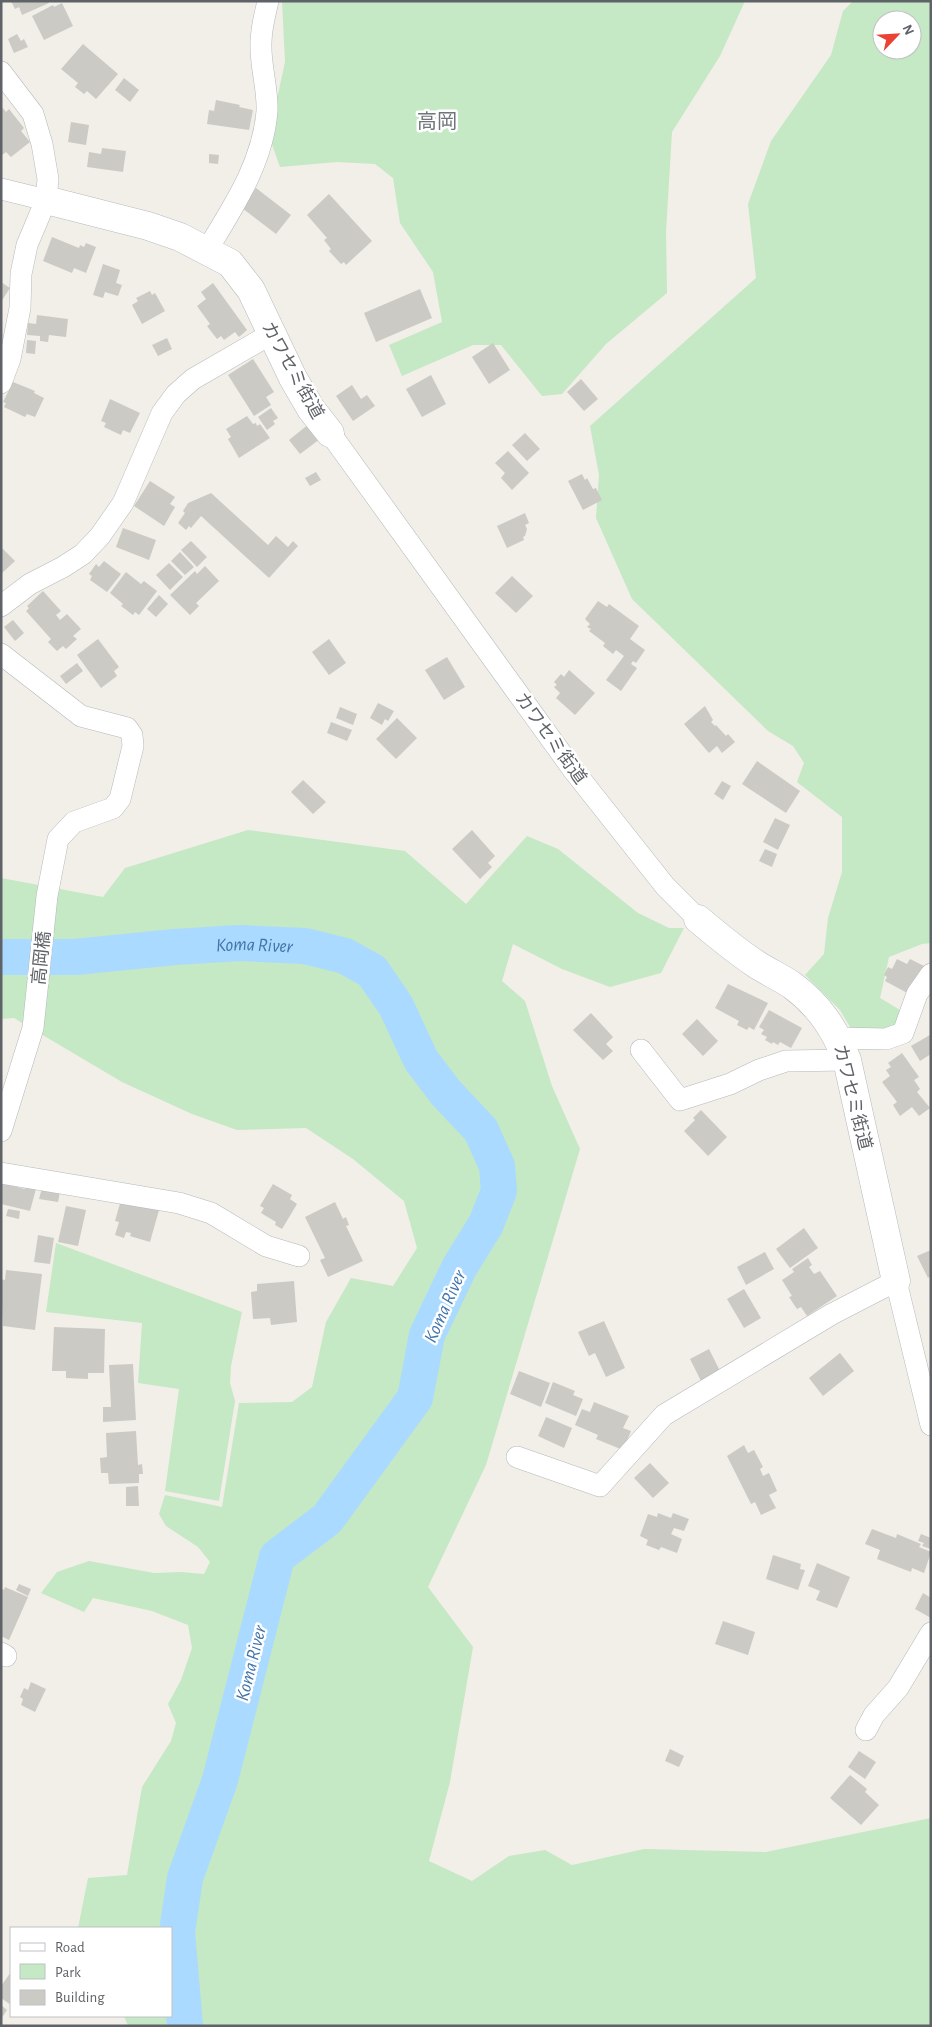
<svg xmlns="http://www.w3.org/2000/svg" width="932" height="2027" font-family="'Alegreya Sans','Noto Sans JP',sans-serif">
  <rect width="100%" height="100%" fill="#f1efe8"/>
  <g fill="#c5e8c5" fill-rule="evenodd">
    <path d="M282,1H745L720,56L672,132L666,232L667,293L606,344L562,394L542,396L501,345H473L402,376L389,345L442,322L433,272L400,223L393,178L375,164L337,162L280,167L269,136L285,62Z"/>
    <path d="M853,1H931V943L922,944L889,957L880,998L900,1010L899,1028L853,1032L840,1010L805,975L824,954L828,918L842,872V817L797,782L804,763L793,746L768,731L632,599L596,518L599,475L590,426L756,278L748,204L771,141L831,55L843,11ZM882,20H912V50H882Z"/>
    <path d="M248,830L405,851L466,904L527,836L558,849L638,913L669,928H684L661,973L610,987L562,969L513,944L502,981L525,1001L552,1086L580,1149L486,1465L428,1587L473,1647L450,1782L429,1861L472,1881L509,1856L545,1850L572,1865L644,1849L766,1852L931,1818V2026H128L124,2016H171V1928H78L88,1878L127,1875L142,1787L171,1741L176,1723L168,1704L181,1680L192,1648L188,1625L152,1611L93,1598L84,1612L41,1593L57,1572L89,1561L154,1573L181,1572L204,1574L210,1562L198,1547L166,1526L159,1514L165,1495L222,1507L239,1403L292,1402L312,1387L326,1322L351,1278L393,1286L417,1248L404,1201L353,1159L306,1128L237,1130L192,1114L122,1082L14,1018L1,1019V878L103,897L125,868Z"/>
    <path d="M56,1243L242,1312L231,1366L230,1383L235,1401L219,1501L165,1491L179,1389L138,1383L142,1323L46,1312Z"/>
  </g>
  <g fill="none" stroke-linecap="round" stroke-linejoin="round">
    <path stroke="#aadaff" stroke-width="36" id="s1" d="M1,957H75L175,947L240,943L305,946L345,956L372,971L396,1006L421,1060L446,1093L481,1130L497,1166L499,1191L486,1224L459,1268L427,1335L415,1398L327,1519L277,1557L220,1780L185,1878L177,1932L185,2026"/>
  </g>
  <g fill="#cccac5">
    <path d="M11,1H48L49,3L22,15L19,7L15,9Z"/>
    <path d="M62,3L73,26L44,40L32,16L53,5L54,7Z"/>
    <path d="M17,34L21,41L24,39L28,47L14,53L8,39Z"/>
    <path d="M83,44L118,74L96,99L87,91L84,94L75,87L78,83L61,69Z"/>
    <path d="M124,78L139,90L130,102L115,90Z"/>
    <path d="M216,100L240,105L239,107L253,110L249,130L207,124L209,110L214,111Z"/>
    <path d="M1,106L6,112L9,109L24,128L21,131L30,142L11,157L6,152L1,156Z"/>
    <path d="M71,122L89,125L86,145L68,142Z"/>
    <path d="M102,148L126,151L123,172L87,167L89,152L101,154Z"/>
    <path d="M209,154L219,155L218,164L209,163Z"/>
    <path d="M256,188L291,215L276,234L242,208Z"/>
    <path d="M329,194L372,241L346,265L344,262L341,264L329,251L331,249L324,240L327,238L307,215Z"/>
    <path d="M52,237L79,248L80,245L84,247L86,243L96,247L86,273L74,268L72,273L43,261Z"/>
    <path d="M103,264L120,270L116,283L122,285L118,296L105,292L103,298L93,295Z"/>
    <path d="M1,282L10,288L1,302Z"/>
    <path d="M213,283L247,330L239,337L235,332L224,340L221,336L217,339L207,326L210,324L197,306L206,299L201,292Z"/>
    <path d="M420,289L432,318L376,342L364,313Z"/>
    <path d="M150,291L152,295L155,293L165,311L142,324L132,305L138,301L136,298Z"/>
    <path d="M37,315L68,319L66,337L49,335L48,342L40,341V336L27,335L28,323L36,324Z"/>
    <path d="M167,338L172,349L158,356L152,345Z"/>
    <path d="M27,340L36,341L35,354L26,353Z"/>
    <path d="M493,343L510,370L489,384L472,357Z"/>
    <path d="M253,359L274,392L266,397L271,405L254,416L228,375Z"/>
    <path d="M431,375L446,404L422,417L406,389Z"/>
    <path d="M581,379L598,399L584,411L567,392Z"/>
    <path d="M13,382L35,391L34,393L44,398L35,417L27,414L25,417L4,407L6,403L3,402Z"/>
    <path d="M352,385L361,399L367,395L375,406L353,421L336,396Z"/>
    <path d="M110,399L140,413L130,433L123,430L121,435L104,427L106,423L101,421Z"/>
    <path d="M271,408L278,418L273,421L275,424L267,430L258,417Z"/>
    <path d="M247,416L253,424L256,423L257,426L260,424L270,438L239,458L228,439L231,437L226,429Z"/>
    <path d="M309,424L320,439L300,454L289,440Z"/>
    <path d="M525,433L540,449L527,461L512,445Z"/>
    <path d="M508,451L529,473L512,490L501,478L505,473L495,463Z"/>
    <path d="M316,472L321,480L310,486L305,478Z"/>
    <path d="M582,474L585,480L587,478L593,489L596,488L602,500L583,510L568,481Z"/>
    <path d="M150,481L175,497L170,504L175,507L164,526L134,506Z"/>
    <path d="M211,493L268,545L276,536L288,547L293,541L298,546L269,578L201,516L191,528L189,526L186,530L178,523L185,513L183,511L188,503Z"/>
    <path d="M525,513L529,523L525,525L527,529L525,536L523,537L524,540L507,548L497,526Z"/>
    <path d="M123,528L156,540L149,560L116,547Z"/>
    <path d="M191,541L207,557L197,567L181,550Z"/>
    <path d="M1,547L15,561L1,574Z"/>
    <path d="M180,552L194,567L185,575L171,561Z"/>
    <path d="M104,561L121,574L107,592L90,580L92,576L89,574L96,564L99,567Z"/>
    <path d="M169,563L183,577L170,590L156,575Z"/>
    <path d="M205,566L219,581L196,603L199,606L190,615L170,595L195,571L197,574Z"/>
    <path d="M126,572L141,584L144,581L157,591L139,615L135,612L133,615L121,606L123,604L110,593Z"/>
    <path d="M512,576L533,596L516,613L495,593Z"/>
    <path d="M43,591L61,611L56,615L60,620L67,614L81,629L73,636L77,639L66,649L63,646L57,651L48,642L51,639L26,611L29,608L27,606Z"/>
    <path d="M159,595L168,604L156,617L147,609Z"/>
    <path d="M598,601L607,607L609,604L639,626L630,639L645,650L636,663L633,661L631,664L637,668L621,691L606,680L624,656L616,650L613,654L603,646L605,643L589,631L591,629L587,627L590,624L585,619Z"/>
    <path d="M13,620L24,633L15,641L4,627Z"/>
    <path d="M98,639L119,667L114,671L117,676L101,688L77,655Z"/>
    <path d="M329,639L346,663L329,675L312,652Z"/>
    <path d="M447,657L465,687L444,700L425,670Z"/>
    <path d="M77,663L83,671L66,684L60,676Z"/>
    <path d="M569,670L595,693L575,715L556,698L560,693L554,687L557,685L554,682L561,674L564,677Z"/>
    <path d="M378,703L394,711L388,721L385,719L382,725L370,718Z"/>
    <path d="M705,706L713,720L711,722L715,726L716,725L726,736L728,734L735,742L722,753L717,746L709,753L684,724Z"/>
    <path d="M340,707L357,714L353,725L336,718Z"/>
    <path d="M397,718L417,738L396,759L376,739Z"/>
    <path d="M331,722L352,730L347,741L327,733Z"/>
    <path d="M757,761L800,791L786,813L742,784Z"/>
    <path d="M303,780L326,802L313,814L291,792Z"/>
    <path d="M722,781L731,786L723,800L714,794Z"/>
    <path d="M775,818L790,825L778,850L763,842Z"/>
    <path d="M472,830L495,856L488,863L492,867L480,879L452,849Z"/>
    <path d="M765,849L777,854L772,867L759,861Z"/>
    <path d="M897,959L907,964L910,959L926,967L911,995L885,981L887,977L884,975L888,967L892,969Z"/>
    <path d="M728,984L768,1003L754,1030L749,1027L747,1030L737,1025L739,1021L715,1008Z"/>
    <path d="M769,1010L802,1028L791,1048L780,1042L778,1045L773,1042L772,1044L765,1040L767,1037L761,1034L764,1030L759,1027Z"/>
    <path d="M591,1013L613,1037L606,1044L613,1051L603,1060L573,1030Z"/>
    <path d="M697,1019L718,1041L703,1056L682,1034Z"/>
    <path d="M930,1035L931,1054L920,1061L911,1046Z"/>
    <path d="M902,1053L919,1077L914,1080L920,1089L917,1092L930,1108L919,1116L912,1107L900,1116L893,1105L897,1102L882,1082L890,1076L886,1070L891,1067L888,1063Z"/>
    <path d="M701,1110L727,1137L708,1156L684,1131L695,1120L693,1118Z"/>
    <path d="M1,1183L25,1189L26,1187L36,1189L30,1211L1,1204Z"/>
    <path d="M273,1184L292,1195L290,1199L297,1204L282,1229L275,1225L276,1222L261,1213L264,1208L260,1206Z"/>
    <path d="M42,1188L60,1192L58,1202L39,1199Z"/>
    <path d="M121,1200L159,1210L150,1242L130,1236L131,1233L126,1232L124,1238L115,1235L119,1222L115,1221Z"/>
    <path d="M335,1202L343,1219L346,1217L349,1225L346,1226L363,1261L328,1277L320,1260L325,1258L305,1217Z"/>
    <path d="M66,1206L86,1210L78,1246L58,1242Z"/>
    <path d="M8,1209L20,1211L19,1219L6,1216Z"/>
    <path d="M804,1228L818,1248L790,1268L776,1249Z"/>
    <path d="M38,1235L54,1238L50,1264L34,1262Z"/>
    <path d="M931,1250V1276L928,1278L917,1256Z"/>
    <path d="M765,1252L774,1269L746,1285L737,1267Z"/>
    <path d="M808,1258L812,1265L809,1267L814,1274L820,1271L837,1296L807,1316L801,1307L797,1309L789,1297L792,1296L782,1280L794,1272L792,1269Z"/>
    <path d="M6,1270L42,1274L35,1330L3,1326L1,1279L5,1280Z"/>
    <path d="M294,1281L297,1322L271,1325L270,1318L253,1319L251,1292L257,1291V1284Z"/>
    <path d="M744,1289L761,1318L744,1328L727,1299Z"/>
    <path d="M604,1321L625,1368L606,1377L595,1353L589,1356L578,1332Z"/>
    <path d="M54,1327L105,1329L104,1373H88V1379L66,1378V1371H52Z"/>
    <path d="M709,1349L722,1375L703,1385L690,1359Z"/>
    <path d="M840,1353L854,1371L823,1396L809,1378Z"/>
    <path d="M133,1364L136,1420L103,1422V1407H111L109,1365Z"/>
    <path d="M519,1371L550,1383L541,1407L510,1394Z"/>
    <path d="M553,1382L575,1391L573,1395L583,1399L576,1416L545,1403Z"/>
    <path d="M594,1402L629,1416L623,1428L631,1431L623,1450L596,1439L598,1435L575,1425L582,1409L590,1412Z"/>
    <path d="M546,1417L572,1428L564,1448L538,1436Z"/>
    <path d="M136,1431L138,1465L142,1464L143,1474H139V1483L109,1484L108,1473H101L100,1458L107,1457L106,1433Z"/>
    <path d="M744,1445L748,1453L754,1450L763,1467L760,1469L763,1476L769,1473L777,1491L769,1495L776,1508L761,1515L755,1502L751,1504L727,1456Z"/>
    <path d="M650,1463L669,1483L653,1498L634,1478Z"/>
    <path d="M138,1486L139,1506H126V1487Z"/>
    <path d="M658,1513L671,1518L673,1513L689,1519L684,1531L674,1528L671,1534L682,1539L677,1553L661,1547L659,1550L646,1545L648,1540L640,1536L648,1514L657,1517Z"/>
    <path d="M872,1529L896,1538L897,1534L921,1544L919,1547L931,1552L924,1573L912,1568L911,1572L877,1559L880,1550L865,1544Z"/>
    <path d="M921,1534L931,1538V1549L922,1546L924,1543L918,1541Z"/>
    <path d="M773,1555L801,1564L800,1569L805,1570L798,1590L766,1579Z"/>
    <path d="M817,1563L850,1577L837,1608L816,1600L820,1591L808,1586Z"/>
    <path d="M19,1584L31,1589L28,1596L16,1590Z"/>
    <path d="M5,1587L28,1597L9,1640L1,1636V1588L4,1590Z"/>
    <path d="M923,1593L931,1598V1618L915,1609Z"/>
    <path d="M723,1621L755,1632L748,1655L715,1644Z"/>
    <path d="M31,1682L46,1689L35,1712L21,1705L23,1699L20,1697L24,1688L28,1690Z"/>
    <path d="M670,1749L684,1756L679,1767L665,1761Z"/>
    <path d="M859,1751L876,1762L865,1779L848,1767Z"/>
    <path d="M850,1775L867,1789L865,1792L879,1805L861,1825L830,1798Z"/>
    <path d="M11,1972V2005L1,1998V1986Z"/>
    <path d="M1,2005L7,2010L1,2019Z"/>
  </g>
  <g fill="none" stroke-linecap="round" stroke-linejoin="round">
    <defs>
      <g id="street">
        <path d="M1,72L33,114L42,144L48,179L46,200L27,245L21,274L20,308L10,359L1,383"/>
        <path d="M1,189L46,200"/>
        <path d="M207,250C233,207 263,163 267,111C268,88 260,66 261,43C261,28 265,15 268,1"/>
        <path d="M330,433L574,771L665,886L698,919"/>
        <path d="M1,606L30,584L63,567L83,554L100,536L123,503L162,413L176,394L193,379L271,334"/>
        <path d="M1,654L81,716L127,728L132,735L133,746L120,799L113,808L74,822L58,839L47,896L33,1028L1,1131"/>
        <path d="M838,1038L886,1039L903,1033L917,994L931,974"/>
        <path d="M641,1050L680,1100L730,1084L759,1070L786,1061L847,1060"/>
        <path d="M1,1173L179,1203L211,1213L266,1246L299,1256"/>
        <path d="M517,1457L600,1486L664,1415L832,1314L896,1281L931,1425"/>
        <path d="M1,1653L6,1656"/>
        <path d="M866,1730L874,1715L898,1688L931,1633"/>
      </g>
      <g id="secondary">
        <path d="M46,200L148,226L180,237L230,263L251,290L293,378L311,409L330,433"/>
        <path d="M698,919C717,935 736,951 756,964C768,972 782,978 793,986C820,1006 835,1030 847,1060L896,1281"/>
      </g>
    </defs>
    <use href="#street" stroke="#b5b8bc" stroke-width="22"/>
    <use href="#secondary" stroke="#b6babf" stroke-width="29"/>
    <use href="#street" stroke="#fff" stroke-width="21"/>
    <use href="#secondary" stroke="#fff" stroke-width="28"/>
  </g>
  <g text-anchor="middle" stroke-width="5" stroke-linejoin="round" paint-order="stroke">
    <g font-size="18" fill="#5f6368" stroke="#fff">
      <text transform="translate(293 370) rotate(61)" y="6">カワセミ街道</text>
      <text transform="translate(551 738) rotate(54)" y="6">カワセミ街道</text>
      <text transform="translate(41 958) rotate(-84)" y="6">高岡橋</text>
      <text transform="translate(853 1097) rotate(76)" y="6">カワセミ街道</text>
    </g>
    <g font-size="19" font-style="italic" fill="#4174aa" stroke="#fff">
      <text dy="7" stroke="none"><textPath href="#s1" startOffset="254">Koma River</textPath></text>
      <text transform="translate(444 1306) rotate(-66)" y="7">Koma River</text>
      <text transform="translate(250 1663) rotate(-76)" y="7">Koma River</text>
    </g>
    <g font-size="20" fill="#70757a" stroke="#fff">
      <text x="437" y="128">高岡</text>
    </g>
  </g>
  <rect width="932" height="2027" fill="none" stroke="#5f6368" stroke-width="5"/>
  <rect x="10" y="1927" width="162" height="90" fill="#ffffff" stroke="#bfc1c3"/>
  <rect x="20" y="1943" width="25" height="8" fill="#ffffff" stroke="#bfc1c3"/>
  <text x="55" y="1952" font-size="15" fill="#5f6368">Road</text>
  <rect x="20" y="1964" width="25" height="15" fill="#c5e8c5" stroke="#bfc1c3"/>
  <text x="55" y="1977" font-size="15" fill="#5f6368">Park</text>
  <rect x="20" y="1990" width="25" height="15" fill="#cccac5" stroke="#bfc1c3"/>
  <text x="55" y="2002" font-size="15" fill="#5f6368">Building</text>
  <g transform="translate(897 35) rotate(65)"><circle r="24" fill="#ffffff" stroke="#bfc1c3"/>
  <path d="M0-4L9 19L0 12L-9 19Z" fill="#ea4335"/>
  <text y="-8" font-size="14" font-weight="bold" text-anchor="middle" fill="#5f6368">N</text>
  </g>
</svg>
